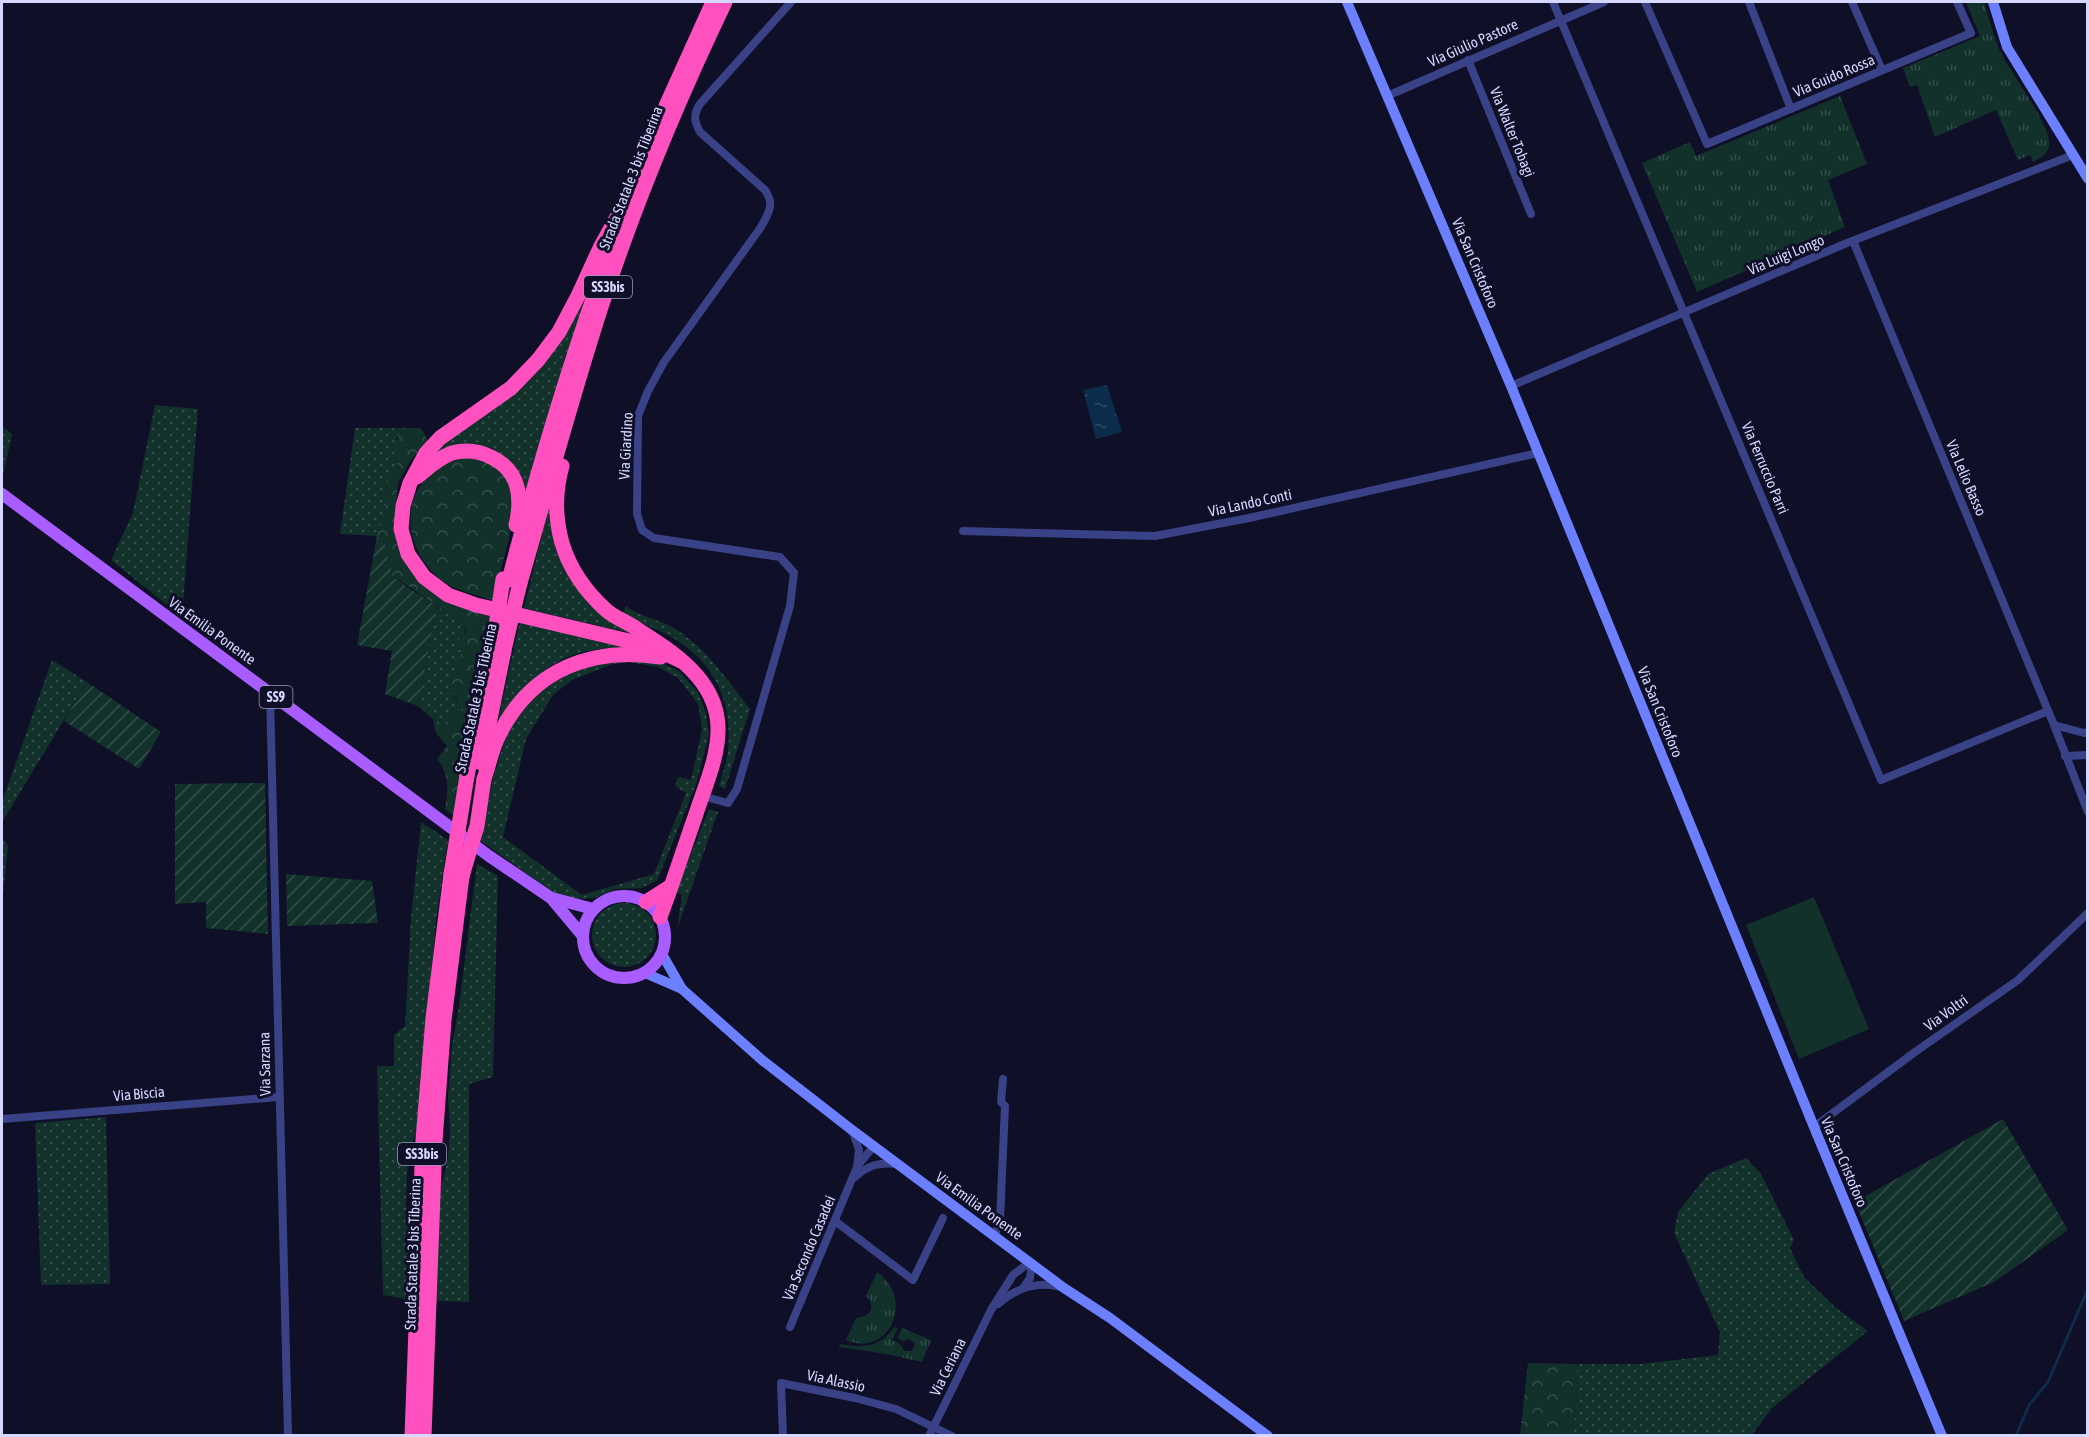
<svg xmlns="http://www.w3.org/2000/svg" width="2089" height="1437" font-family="'Asap Condensed',sans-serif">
  <defs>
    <pattern id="grass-dots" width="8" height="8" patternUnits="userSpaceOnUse" patternTransform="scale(1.5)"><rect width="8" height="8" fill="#12312b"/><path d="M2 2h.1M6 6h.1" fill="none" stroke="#344e4b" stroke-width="1.8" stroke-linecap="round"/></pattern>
    <pattern id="forest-crowns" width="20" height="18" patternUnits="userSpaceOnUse" patternTransform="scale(1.5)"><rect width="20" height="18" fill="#12312b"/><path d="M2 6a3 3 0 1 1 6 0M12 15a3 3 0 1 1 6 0" fill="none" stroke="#344e4b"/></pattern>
    <pattern id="park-tufts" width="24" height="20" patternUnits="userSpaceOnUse" patternTransform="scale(1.5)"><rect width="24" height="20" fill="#12312b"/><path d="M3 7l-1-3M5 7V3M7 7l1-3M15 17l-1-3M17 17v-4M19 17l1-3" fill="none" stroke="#344e4b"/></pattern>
    <pattern id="garden-furrows" width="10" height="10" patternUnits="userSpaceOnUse" patternTransform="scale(1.5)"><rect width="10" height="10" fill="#12312b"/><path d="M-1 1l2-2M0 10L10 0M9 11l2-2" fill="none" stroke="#344e4b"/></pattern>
    <pattern id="water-ripples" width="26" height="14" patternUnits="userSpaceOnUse" patternTransform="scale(1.5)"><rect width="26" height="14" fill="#0b2c4a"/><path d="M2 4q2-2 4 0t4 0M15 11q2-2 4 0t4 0" fill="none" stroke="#2e4a65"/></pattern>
  </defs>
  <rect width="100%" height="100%" fill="#0f0f27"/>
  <g fill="url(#grass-dots)" fill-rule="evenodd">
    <path d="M581,305L584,306L526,500L515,466L492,448L472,445L434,455L445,441L481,416Z"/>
    <path d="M155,405L198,409L182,617L111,560L133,513Z"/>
    <path d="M2,426L12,434L2,480Z"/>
    <path d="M355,428H406L396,438L399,462L384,503L385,514L377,536L340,534Z"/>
    <path d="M553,490L565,563L638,635L524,608Z"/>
    <path d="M437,606L465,625L463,649L458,669L453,677V696L462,709L452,714L444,724L433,719L418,706Z"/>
    <path d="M626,606C641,618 661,619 677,630C707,649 728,681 750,709L725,789L719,786C722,774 727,762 728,750C733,699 713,660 668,635C653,627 637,622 622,614Z"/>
    <path d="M520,621L648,650C635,649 622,647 610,648C555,651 525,681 497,725Z"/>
    <path d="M608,658L662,663L679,671L698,692L706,713L709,735L696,785L657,881L641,888L615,889L594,898L576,899L554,893L481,841L493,778L508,731L515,716L557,674ZM629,662L658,667L678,678L698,704L702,730L691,780L678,777L675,786L686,793L654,874L582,895L503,837L526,739L553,695L572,680L613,664Z"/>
    <path d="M52,660L87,682L2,822V802Z"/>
    <path d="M709,809L718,812L677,929L682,895L676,892Z"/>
    <path d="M421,822L448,840L436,921L417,1132L408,1153L406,1204L410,1236V1300L383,1295L377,1066H394V1035L405,1026L411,917Z"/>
    <path d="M2,837L8,846L2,905Z"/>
    <path d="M477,864L498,876L493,1077L469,1084V1302L435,1301L439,1195L448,1159L450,1130L448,1098L452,1045L459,1006Z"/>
    <circle cx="624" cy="935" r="32"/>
    <path d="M106,1117L110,1284L41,1285L35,1123Z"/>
    <path d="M1746,1158L1761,1174L1794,1240L1790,1248L1804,1277L1836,1308L1868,1331L1772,1408L1752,1435L1573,1436L1579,1364H1640L1718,1355L1720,1332L1674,1233L1678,1212L1708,1174Z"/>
  </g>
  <g fill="url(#forest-crowns)">
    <path d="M406,428H421L428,441L411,460L398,483L395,517L403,554L465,609L490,616L454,816L445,809C448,789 450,775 437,759L447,746L436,733L433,719L444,724L452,714L462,709L445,681L453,677L458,669L454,658L460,657L463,649L458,637L466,633L465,625L392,575L391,565L387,559V545L377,536C379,528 384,521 384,512C385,493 382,475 399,462C391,446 394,440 406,428Z"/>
    <path d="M473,457L490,462L504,474L513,491L515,515L493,600C470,593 445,589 429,568C392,524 412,461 473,457Z"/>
    <path d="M1528,1363L1579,1364L1573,1435H1520Z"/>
  </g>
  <g fill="url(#park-tufts)">
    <path d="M1966,2H1984C1989,18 1993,35 2000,51C2009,71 2053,127 2049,146C2048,154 2040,158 2033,162L2030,155L2018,160L1996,110L1935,137L1917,85L1910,87L1903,68L1980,36Z"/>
    <path d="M1840,96L1867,164L1828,180L1845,227L1697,292L1642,163L1690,142L1696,156Z"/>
    <path d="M877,1272C916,1299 889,1359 846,1340L856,1318C870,1317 877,1307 866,1296Z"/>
    <path d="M894,1327L898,1328L892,1340L899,1343L905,1351H912L915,1344L910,1339L903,1341L897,1338L902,1328L931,1340L922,1362L887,1354L839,1347L840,1344C862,1348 880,1348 894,1327Z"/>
  </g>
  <g fill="url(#garden-furrows)">
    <path d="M377,536C385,543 391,548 387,559L391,565L392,575L407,587L437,606L418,706L385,694L392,651L357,645Z"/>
    <path d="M87,682L161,732L139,769L64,721Z"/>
    <path d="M265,783L268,934L206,928V902L175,904V784Z"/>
    <path d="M286,874L372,881L378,923L287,926Z"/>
    <path d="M2003,1119L2068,1230L1994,1282L1904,1321L1855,1202Z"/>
  </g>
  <path fill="#12312b" d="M1814,897L1869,1029L1799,1059L1746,925Z"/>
  <path fill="url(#water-ripples)" d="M1107,385L1122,432L1096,439L1083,390Z"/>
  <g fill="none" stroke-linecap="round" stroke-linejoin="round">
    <path stroke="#0b2c4a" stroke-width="3" d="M2016,1436L2029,1405L2048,1382L2087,1291L2088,1286"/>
    <g stroke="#394287" stroke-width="8">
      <path d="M1553,2L1881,780L2048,711"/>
      <path d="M1645,2L1707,144L1971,33L1957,2"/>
      <path d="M1749,2L1791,109"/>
      <path d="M1852,2L1882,70"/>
      <path d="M1468,60L1531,214"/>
      <path d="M1387,96L1604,2"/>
      <path d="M1853,241L2054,725L2088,812"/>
      <path d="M1511,386L1847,243L2073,155"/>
      <path d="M963,531L1155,536L1249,518L1538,453"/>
      <path d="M270,693L288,1436"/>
      <path d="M2054,725L2084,733L2088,732"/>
      <path d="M2065,756L2088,755"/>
      <path d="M702,796L728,803L737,789L790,606L794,573L780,557L654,538L642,530L637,514L638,416L648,391L664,362L761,227C769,212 775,205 765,190L700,132C694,121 693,115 700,104L791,2"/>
      <path d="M2,1119L279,1097"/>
      <path d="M1814,1127L1915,1052L2018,980L2088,913"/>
      <path d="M859,1164L874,1146"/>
      <path d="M855,1177C868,1165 880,1162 897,1164"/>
      <path d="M835,1221L913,1280L943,1218"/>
      <path d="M995,1235L1000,1220L1005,1106L1001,1102L1003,1079"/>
      <path d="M1024,1287L1030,1278L1032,1263"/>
      <path d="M998,1304C1016,1288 1037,1281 1061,1287"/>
      <path d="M790,1327L857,1167L859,1150L853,1132"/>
      <path d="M783,1436L781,1383L855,1398L896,1409L952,1436"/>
      <path d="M929,1436L991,1310L1013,1275L1030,1262"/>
    </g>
    <g stroke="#6c7fff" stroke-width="10">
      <path d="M1347,2L1511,386L1814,1127L1942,1436"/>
      <path d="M1993,2L2007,47L2088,179"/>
      <path d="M662,954L682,989"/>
      <path d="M645,973L682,989L762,1060L852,1130L1064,1288L1110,1318L1268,1436"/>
    </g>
    <g stroke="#a95cff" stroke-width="12">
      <path d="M2,494L489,856L551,898L582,935"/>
      <circle cx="624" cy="937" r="41"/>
      <path d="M552,898L593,909"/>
    </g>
    <g stroke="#ff50bf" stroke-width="15">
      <path d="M631,192L600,248L578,296L559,332L538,360L511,388L440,438L426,453L410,483L403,506L401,529L408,554L424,577L448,595L476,605L629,641L654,648L681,661"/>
      <path d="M628,200L661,117L713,2"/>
      <path d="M562,466C555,491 555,518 562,543C570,570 585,591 606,610C615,618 627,622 637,629C673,652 716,679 718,726C719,756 705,786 696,814C684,848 673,883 660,917"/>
      <path d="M417,477C428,468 438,458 452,453C478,446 510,460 517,487C520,498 519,514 516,525"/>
      <path d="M509,580C539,465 573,351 614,240"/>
      <path d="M520,583C547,490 572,396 602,304C636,201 678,100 725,2"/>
      <path d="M481,763L506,641"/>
      <path d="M467,776L494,639"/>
      <path d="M484,779C489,765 492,748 499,735C531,670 591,646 661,657"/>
      <path d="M646,902L671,886"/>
      <path d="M412,1436L423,1140L433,1018L451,874"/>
      <path d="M424,1436L435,1141L444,1020L462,876"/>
    </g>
    <g stroke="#ff50bf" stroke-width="15">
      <path d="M494,639L503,579"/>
      <path d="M506,641L520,583"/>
      <path d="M451,874L467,776"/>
      <path d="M462,876L477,826L484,779"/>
    </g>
  </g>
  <g text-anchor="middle" stroke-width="6" stroke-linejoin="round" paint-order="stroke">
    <g fill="#0f0f27" stroke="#9a9bbe" stroke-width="1.5">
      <rect x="584" y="276" width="48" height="22" rx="4.5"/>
      <rect x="259.5" y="686" width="33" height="22" rx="4.5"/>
      <rect x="398" y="1143" width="48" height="22" rx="4.5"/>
    </g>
    <g font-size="14" font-weight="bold" fill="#d5d7ff">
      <text x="608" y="292">SS3bis</text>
      <text x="276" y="702">SS9</text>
      <text x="422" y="1159">SS3bis</text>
    </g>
    <g font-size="15" fill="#d5d7ff" stroke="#0f0f27">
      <text transform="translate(1473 43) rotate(-24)" y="5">Via Giulio Pastore</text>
      <text transform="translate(1834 76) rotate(-23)" y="5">Via Guido Rossa</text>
      <text transform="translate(1512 132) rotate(68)" y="5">Via Walter Tobagi</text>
      <text transform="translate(631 178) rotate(-69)" y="5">Strada Statale 3 bis Tiberina</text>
      <text transform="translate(1786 255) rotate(-23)" y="5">Via Luigi Longo</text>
      <text transform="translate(1475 263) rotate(67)" y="5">Via San Cristoforo</text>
      <text transform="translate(626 446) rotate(-87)" y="5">Via Giardino</text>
      <text transform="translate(1765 468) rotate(67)" y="5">Via Ferruccio Parri</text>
      <text transform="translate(1966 478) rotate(67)" y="5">Via Lelio Basso</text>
      <text transform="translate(1250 503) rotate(-12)" y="5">Via Lando Conti</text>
      <text transform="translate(212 631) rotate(36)" y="5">Via Emilia Ponente</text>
      <text transform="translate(476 698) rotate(-78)" y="5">Strada Statale 3 bis Tiberina</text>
      <text transform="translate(1660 712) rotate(68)" y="5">Via San Cristoforo</text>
      <text transform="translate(1946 1013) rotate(-36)" y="5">Via Voltri</text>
      <text transform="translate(265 1064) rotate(-91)" y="5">Via Sarzana</text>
      <text transform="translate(139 1094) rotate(-5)" y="5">Via Biscia</text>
      <text transform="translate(1844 1162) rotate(67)" y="5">Via San Cristoforo</text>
      <text transform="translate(979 1206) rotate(36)" y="5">Via Emilia Ponente</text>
      <text transform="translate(809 1248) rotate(-67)" y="5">Via Secondo Casadei</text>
      <text transform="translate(413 1254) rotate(-88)" y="5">Strada Statale 3 bis Tiberina</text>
      <text transform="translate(948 1367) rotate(-64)" y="5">Via Ceriana</text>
      <text transform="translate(836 1381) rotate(12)" y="5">Via Alassio</text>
    </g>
  </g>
  <rect width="2089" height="1437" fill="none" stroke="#d5d7ff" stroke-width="6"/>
</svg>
